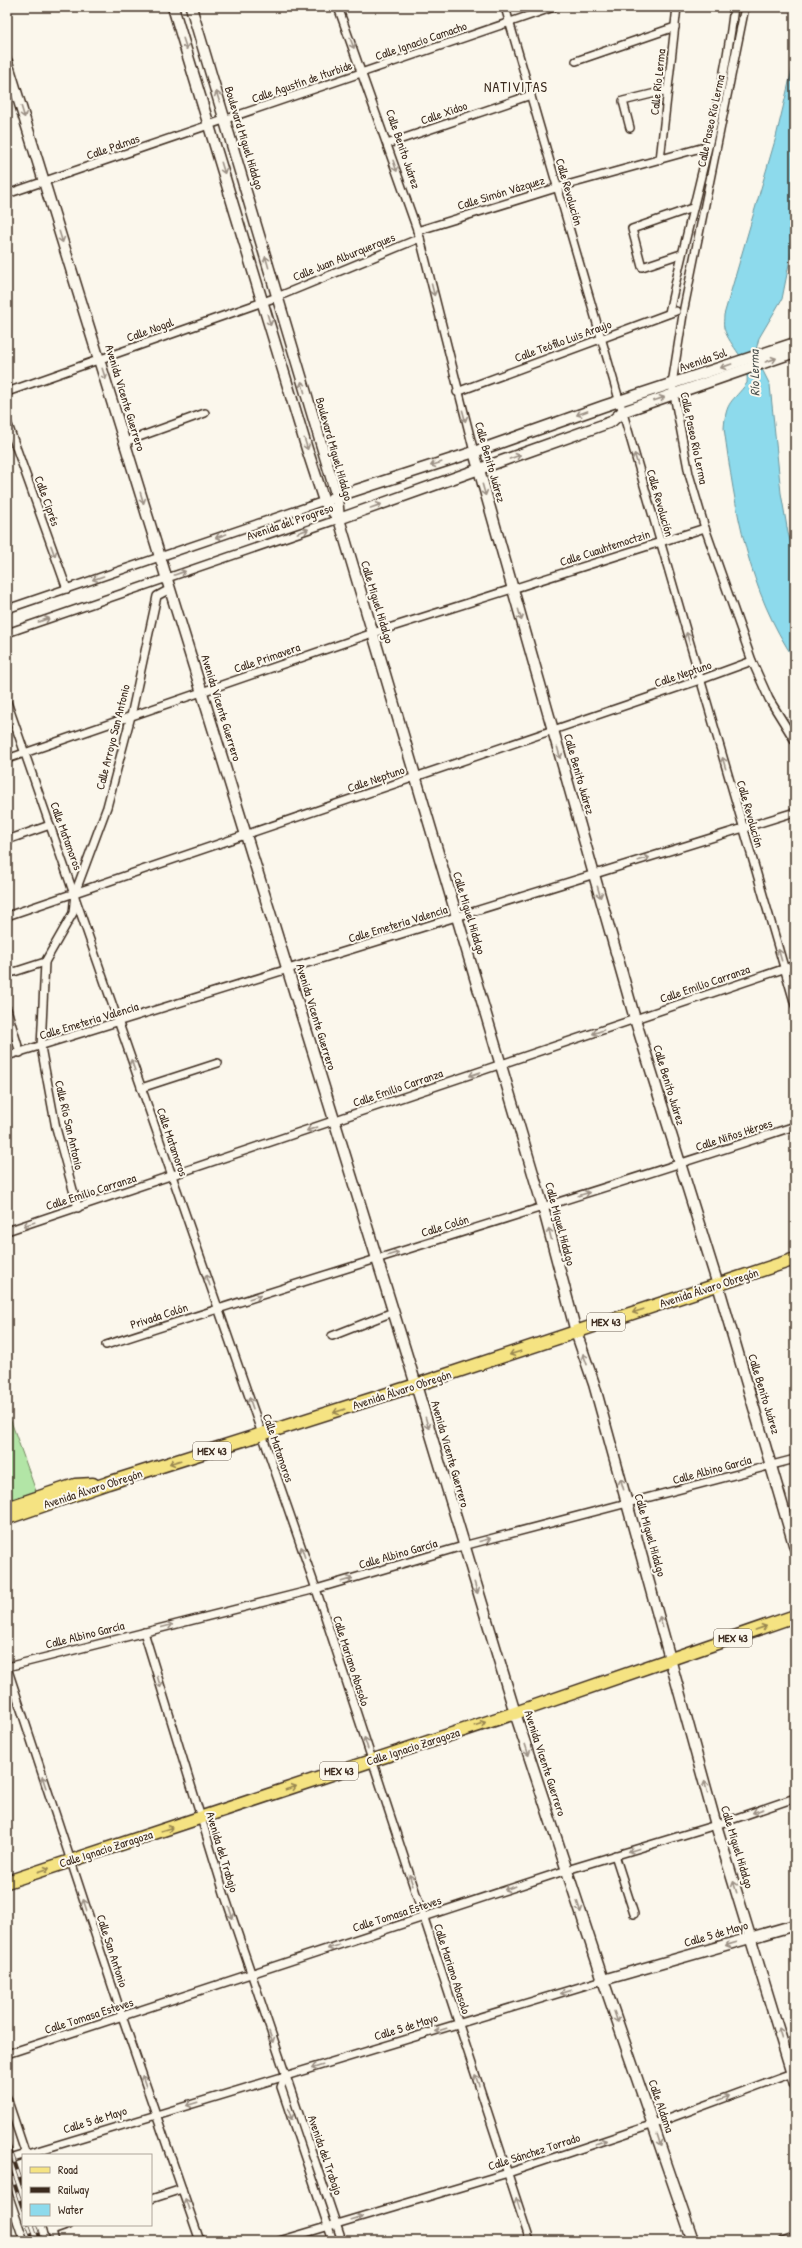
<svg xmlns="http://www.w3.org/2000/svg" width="802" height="2248" font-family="'Patrick Hand',sans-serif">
  <rect width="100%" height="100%" fill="#fbf7ec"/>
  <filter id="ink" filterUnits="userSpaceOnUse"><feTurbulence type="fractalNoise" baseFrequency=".025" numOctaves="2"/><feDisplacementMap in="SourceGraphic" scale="8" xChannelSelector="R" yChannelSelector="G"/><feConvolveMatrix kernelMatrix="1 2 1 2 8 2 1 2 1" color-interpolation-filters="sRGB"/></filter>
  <g filter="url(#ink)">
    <path fill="#b2e5a6" stroke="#768862" d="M7,1410L37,1494L7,1505Z"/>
    <path fill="#8ddaec" stroke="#6c949a" d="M795,57V234L782,299L759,338L756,350L759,363L770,385L781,493L788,533L795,557V660C748,591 735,509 724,428C726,400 732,403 747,383C749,358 730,348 724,328C723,324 724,319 724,315L776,137Z"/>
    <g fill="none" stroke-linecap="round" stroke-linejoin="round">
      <defs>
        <g id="street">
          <path d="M338,7L420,238L474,452"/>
          <path d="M505,7L795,1005"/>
          <path d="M745,7L684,308L672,384L689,474L705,528L752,661L769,699L795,741"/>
          <path d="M576,61L675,27"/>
          <path d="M630,128L623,101L668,90"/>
          <path d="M387,144L531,95"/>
          <path d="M660,160L677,7"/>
          <path d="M7,194L554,7"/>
          <path d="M417,231L556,188L708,146"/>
          <path d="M681,254L642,267L632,229L692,208"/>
          <path d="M669,313C690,211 722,110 734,7"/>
          <path d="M7,392L277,297L420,238"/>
          <path d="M457,392L676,311"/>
          <path d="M7,422L67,589"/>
          <path d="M125,442L205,413"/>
          <path d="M7,609L324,501"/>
          <path d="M7,633L339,519"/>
          <path d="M7,702L316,1589L530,2241"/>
          <path d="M7,759L373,633L705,528"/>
          <path d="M7,840L50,825"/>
          <path d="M7,916L700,680L752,661"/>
          <path d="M45,962L41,1047L56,1128L78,1208"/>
          <path d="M14,972L45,962L73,913L75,893L107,807L131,716L157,596L170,589"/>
          <path d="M7,1009L20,1053"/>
          <path d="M7,1056L795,812"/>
          <path d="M141,1088L218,1063"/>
          <path d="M7,1231L795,965"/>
          <path d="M332,1336L393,1312"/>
          <path d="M106,1345C335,1270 566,1202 795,1126"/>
          <path d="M144,1632L225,1896L342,2241"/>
          <path d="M7,1667L316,1589L463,1546L795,1459"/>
          <path d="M7,1667L122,2016L200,2241"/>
          <path d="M615,1855L634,1914"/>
          <path d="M7,2054L567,1870L716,1825L795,1798"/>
          <path d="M787,2058L795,2055"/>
          <path d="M285,2077L281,2087L333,2241"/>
          <path d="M7,2098L26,2155"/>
          <path d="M24,2155L603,1980"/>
          <path d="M7,2160L23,2155"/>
          <path d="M7,2191L24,2241"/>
          <path d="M151,2199L182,2189"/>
          <path d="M50,2225L55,2241"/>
          <path d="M52,2231L69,2225"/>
          <path d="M279,2241L508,2173L654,2124L792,2073"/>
          <path d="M783,2241L795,2236"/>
        </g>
        <g id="secondary">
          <path d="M173,7L307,449L324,501L339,519"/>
          <path d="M191,7L337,497L339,519L543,1207L576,1332L594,1384L716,1825L795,2084"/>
          <path d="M7,62L416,1385L515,1713L603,1980L693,2241"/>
          <path d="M474,452L635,1019L718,1285L795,1548"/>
          <path d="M332,498L474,452L604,406L795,343"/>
          <path d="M339,519L611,422L622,412L795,352"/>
          <path d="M603,1980L795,1925"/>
        </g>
        <g id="primary">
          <path d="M7,1508L75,1485L93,1484"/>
          <path d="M7,1518L108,1483L416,1385L795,1259"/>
          <path d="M7,1882L515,1713L795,1616"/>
        </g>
      </defs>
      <use href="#street" stroke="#3b2a1e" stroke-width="10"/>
      <use href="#secondary" stroke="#3b2a1e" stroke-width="13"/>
      <use href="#primary" stroke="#3b2a1e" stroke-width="15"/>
      <use href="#street" stroke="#fbf7ec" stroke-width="7"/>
      <use href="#secondary" stroke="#fbf7ec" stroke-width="10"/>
      <use href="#primary" stroke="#f5e382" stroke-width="12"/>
      <defs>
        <g id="rail">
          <path d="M7,2140L23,2187"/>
          <path d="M7,2162L23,2209"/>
          <path d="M28,2225L34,2241"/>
          <path d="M36,2225L41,2241"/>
        </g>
      </defs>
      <use href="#rail" stroke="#3b2a1e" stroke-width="4"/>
      <use href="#rail" stroke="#fbf7ec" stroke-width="2.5" stroke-dasharray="8" stroke-linecap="butt"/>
    </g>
    <defs><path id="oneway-shaft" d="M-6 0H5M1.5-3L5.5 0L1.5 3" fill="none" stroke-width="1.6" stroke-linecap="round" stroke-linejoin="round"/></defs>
    <g stroke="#9b9085">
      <use href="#oneway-shaft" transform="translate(352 43) rotate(69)"/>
      <use href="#oneway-shaft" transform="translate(185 44) rotate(72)"/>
      <use href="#oneway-shaft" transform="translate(218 97) rotate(-107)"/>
      <use href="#oneway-shaft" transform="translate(23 112) rotate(73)"/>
      <use href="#oneway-shaft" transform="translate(395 166) rotate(71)"/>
      <use href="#oneway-shaft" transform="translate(223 168) rotate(73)"/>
      <use href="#oneway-shaft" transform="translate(61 237) rotate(73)"/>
      <use href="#oneway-shaft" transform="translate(267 262) rotate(-106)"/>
      <use href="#oneway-shaft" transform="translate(433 290) rotate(76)"/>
      <use href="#oneway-shaft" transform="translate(269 320) rotate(74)"/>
      <use href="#oneway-shaft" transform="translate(771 360) rotate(-19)"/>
      <use href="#oneway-shaft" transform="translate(726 366) rotate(161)"/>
      <use href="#oneway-shaft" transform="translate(104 374) rotate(72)"/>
      <use href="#oneway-shaft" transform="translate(303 387) rotate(-106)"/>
      <use href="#oneway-shaft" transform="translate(659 399) rotate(-19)"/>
      <use href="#oneway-shaft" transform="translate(582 413) rotate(160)"/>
      <use href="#oneway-shaft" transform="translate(464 416) rotate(75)"/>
      <use href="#oneway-shaft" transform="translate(306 444) rotate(73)"/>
      <use href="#oneway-shaft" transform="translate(515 457) rotate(-20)"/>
      <use href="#oneway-shaft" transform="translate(636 459) rotate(-106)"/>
      <use href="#oneway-shaft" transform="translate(436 464) rotate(162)"/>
      <use href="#oneway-shaft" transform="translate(484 490) rotate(74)"/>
      <use href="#oneway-shaft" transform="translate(142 498) rotate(73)"/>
      <use href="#oneway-shaft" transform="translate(376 506) rotate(-19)"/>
      <use href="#oneway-shaft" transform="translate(303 531) rotate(-19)"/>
      <use href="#oneway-shaft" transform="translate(221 536) rotate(161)"/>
      <use href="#oneway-shaft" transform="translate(53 551) rotate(70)"/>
      <use href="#oneway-shaft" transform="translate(180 573) rotate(-19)"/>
      <use href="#oneway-shaft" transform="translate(98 578) rotate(161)"/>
      <use href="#oneway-shaft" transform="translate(520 615) rotate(74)"/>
      <use href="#oneway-shaft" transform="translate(44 620) rotate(-19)"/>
      <use href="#oneway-shaft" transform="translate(688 638) rotate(-106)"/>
      <use href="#oneway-shaft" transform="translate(559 753) rotate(74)"/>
      <use href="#oneway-shaft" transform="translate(724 763) rotate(-106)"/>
      <use href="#oneway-shaft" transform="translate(644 859) rotate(-17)"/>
      <use href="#oneway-shaft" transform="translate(599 892) rotate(74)"/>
      <use href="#oneway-shaft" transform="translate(780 955) rotate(-106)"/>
      <use href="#oneway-shaft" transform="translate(598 1032) rotate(161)"/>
      <use href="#oneway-shaft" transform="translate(133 1065) rotate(-109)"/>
      <use href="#oneway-shaft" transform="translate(475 1074) rotate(161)"/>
      <use href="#oneway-shaft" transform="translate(312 1129) rotate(161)"/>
      <use href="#oneway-shaft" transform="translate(584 1194) rotate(-17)"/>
      <use href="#oneway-shaft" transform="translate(29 1224) rotate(162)"/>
      <use href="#oneway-shaft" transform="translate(550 1234) rotate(-104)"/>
      <use href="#oneway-shaft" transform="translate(393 1254) rotate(-17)"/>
      <use href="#oneway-shaft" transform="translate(208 1280) rotate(-109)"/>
      <use href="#oneway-shaft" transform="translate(255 1297) rotate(-17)"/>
      <use href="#oneway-shaft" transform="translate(585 1359) rotate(-110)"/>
      <use href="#oneway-shaft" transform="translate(251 1403) rotate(-109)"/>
      <use href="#oneway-shaft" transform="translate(427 1423) rotate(74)"/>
      <use href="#oneway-shaft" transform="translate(622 1484) rotate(-106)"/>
      <use href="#oneway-shaft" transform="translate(485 1540) rotate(-15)"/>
      <use href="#oneway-shaft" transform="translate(303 1552) rotate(-109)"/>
      <use href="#oneway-shaft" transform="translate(347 1580) rotate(-16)"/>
      <use href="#oneway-shaft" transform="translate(476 1588) rotate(73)"/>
      <use href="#oneway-shaft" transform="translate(661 1622) rotate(-106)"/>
      <use href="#oneway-shaft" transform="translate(167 1626) rotate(-14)"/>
      <use href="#oneway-shaft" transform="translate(159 1682) rotate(73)"/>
      <use href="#oneway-shaft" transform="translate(366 1743) rotate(-108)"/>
      <use href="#oneway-shaft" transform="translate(527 1750) rotate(72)"/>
      <use href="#oneway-shaft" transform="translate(44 1782) rotate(-108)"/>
      <use href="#oneway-shaft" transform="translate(706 1787) rotate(-105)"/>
      <use href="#oneway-shaft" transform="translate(758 1811) rotate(161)"/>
      <use href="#oneway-shaft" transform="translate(634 1850) rotate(163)"/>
      <use href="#oneway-shaft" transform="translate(411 1880) rotate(-108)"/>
      <use href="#oneway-shaft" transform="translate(735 1887) rotate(-107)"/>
      <use href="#oneway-shaft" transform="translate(510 1888) rotate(162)"/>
      <use href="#oneway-shaft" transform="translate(85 1905) rotate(-108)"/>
      <use href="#oneway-shaft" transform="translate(579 1907) rotate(72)"/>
      <use href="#oneway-shaft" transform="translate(231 1913) rotate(72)"/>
      <use href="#oneway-shaft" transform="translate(731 1944) rotate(164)"/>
      <use href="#oneway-shaft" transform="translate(333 1947) rotate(162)"/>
      <use href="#oneway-shaft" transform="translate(566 1992) rotate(163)"/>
      <use href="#oneway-shaft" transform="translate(616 2017) rotate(71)"/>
      <use href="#oneway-shaft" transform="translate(441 2030) rotate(163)"/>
      <use href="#oneway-shaft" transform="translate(780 2033) rotate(-107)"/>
      <use href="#oneway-shaft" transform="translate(271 2037) rotate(71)"/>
      <use href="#oneway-shaft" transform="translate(317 2067) rotate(163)"/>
      <use href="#oneway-shaft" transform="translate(477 2080) rotate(-109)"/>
      <use href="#oneway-shaft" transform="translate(144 2081) rotate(-109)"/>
      <use href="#oneway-shaft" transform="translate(724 2098) rotate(-20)"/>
      <use href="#oneway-shaft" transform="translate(192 2104) rotate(163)"/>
      <use href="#oneway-shaft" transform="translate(290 2114) rotate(72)"/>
      <use href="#oneway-shaft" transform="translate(659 2140) rotate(72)"/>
      <use href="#oneway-shaft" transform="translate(601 2142) rotate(-19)"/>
      <use href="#oneway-shaft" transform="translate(187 2204) rotate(-109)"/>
      <use href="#oneway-shaft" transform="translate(518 2204) rotate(-108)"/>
      <use href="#oneway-shaft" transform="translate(357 2218) rotate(-16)"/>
    </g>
    <g stroke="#988650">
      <use href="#oneway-shaft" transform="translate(638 1311) rotate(162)"/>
      <use href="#oneway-shaft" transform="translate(515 1353) rotate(162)"/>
      <use href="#oneway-shaft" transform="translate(339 1411) rotate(162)"/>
      <use href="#oneway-shaft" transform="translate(175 1462) rotate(163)"/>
      <use href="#oneway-shaft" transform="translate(761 1628) rotate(-19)"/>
      <use href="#oneway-shaft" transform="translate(480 1724) rotate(-18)"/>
      <use href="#oneway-shaft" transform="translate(291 1788) rotate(-18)"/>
      <use href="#oneway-shaft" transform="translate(167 1829) rotate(-18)"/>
      <use href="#oneway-shaft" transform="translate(44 1870) rotate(-18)"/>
    </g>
  </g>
  <g text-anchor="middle" stroke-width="4" stroke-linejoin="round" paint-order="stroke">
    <g fill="#fbf7ec" stroke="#75685c" stroke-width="1">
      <rect x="587" y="1313" width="38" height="18" rx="3"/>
      <rect x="193" y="1442" width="38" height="18" rx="3"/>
      <rect x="714" y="1629" width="38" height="18" rx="3"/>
      <rect x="320" y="1762" width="38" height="18" rx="3"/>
    </g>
    <g font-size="11" font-weight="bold" fill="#3b2a1e">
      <text x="606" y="1326">MEX 43</text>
      <text x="212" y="1455">MEX 43</text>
      <text x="733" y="1642">MEX 43</text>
      <text x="339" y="1775">MEX 43</text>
    </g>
    <g font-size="12" fill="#3b2a1e" stroke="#fbf7ec">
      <text transform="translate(421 41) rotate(-19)" y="4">Calle Ignacio Camacho</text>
      <text transform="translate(302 82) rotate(-19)" y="4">Calle Agustín de Iturbide</text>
      <text transform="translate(658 82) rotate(-84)" y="4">Calle Río Lerma</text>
      <text transform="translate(444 113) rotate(-19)" y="4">Calle Xidoo</text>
      <text transform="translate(711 121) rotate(-78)" y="4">Calle Paseo Río Lerma</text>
      <text transform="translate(244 138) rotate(73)" y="4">Boulevard Miguel Hidalgo</text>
      <text transform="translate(113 147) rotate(-19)" y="4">Calle Palmas</text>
      <text transform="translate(403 149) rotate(71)" y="4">Calle Benito Juárez</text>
      <text transform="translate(569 192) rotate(74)" y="4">Calle Revolución</text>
      <text transform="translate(501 193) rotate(-17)" y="4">Calle Simón Vázquez</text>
      <text transform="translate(344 257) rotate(-22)" y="4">Calle Juan Alburquerques</text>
      <text transform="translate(150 330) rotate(-20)" y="4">Calle Nogal</text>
      <text transform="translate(563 341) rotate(-20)" y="4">Calle Teófilo Luis Araujo</text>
      <text transform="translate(703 360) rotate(-19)" y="4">Avenida Sol</text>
      <text transform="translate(125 398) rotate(73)" y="4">Avenida Vicente Guerrero</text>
      <text transform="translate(694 438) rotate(78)" y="4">Calle Paseo Río Lerma</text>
      <text transform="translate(334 449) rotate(74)" y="4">Boulevard Miguel Hidalgo</text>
      <text transform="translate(490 462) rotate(74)" y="4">Calle Benito Juárez</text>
      <text transform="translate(47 501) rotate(70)" y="4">Calle Ciprés</text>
      <text transform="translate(660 503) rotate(74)" y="4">Calle Revolución</text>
      <text transform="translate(290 522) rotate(-19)" y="4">Avenida del Progreso</text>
      <text transform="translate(605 548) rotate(-18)" y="4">Calle Cuauhtemoctzin</text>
      <text transform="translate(377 602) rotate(73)" y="4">Calle Miguel Hidalgo</text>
      <text transform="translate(267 658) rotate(-19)" y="4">Calle Primavera</text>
      <text transform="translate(683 674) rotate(-19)" y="4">Calle Neptuno</text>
      <text transform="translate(221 708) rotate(73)" y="4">Avenida Vicente Guerrero</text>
      <text transform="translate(113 737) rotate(-76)" y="4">Calle Arroyo San Antonio</text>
      <text transform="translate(579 774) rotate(74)" y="4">Calle Benito Juárez</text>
      <text transform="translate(376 779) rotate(-19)" y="4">Calle Neptuno</text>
      <text transform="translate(750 814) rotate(74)" y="4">Calle Revolución</text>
      <text transform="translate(66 836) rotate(70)" y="4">Calle Matamoros</text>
      <text transform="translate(469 913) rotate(73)" y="4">Calle Miguel Hidalgo</text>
      <text transform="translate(398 924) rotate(-17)" y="4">Calle Emeteria Valencia</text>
      <text transform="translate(705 984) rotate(-19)" y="4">Calle Emilio Carranza</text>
      <text transform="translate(316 1017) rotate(73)" y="4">Avenida Vicente Guerrero</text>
      <text transform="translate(89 1021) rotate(-17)" y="4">Calle Emeteria Valencia</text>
      <text transform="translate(669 1085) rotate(73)" y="4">Calle Benito Juárez</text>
      <text transform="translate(398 1088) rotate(-19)" y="4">Calle Emilio Carranza</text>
      <text transform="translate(69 1125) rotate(77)" y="4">Calle Río San Antonio</text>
      <text transform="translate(734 1135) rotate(-18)" y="4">Calle Niños Héroes</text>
      <text transform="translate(172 1142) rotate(71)" y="4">Calle Matamoros</text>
      <text transform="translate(91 1192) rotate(-18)" y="4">Calle Emilio Carranza</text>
      <text transform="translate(560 1224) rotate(75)" y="4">Calle Miguel Hidalgo</text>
      <text transform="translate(445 1226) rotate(-17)" y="4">Calle Colón</text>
      <text transform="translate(709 1288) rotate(-18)" y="4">Avenida Álvaro Obregón</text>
      <text transform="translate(159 1316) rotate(-18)" y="4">Privada Colón</text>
      <text transform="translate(402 1390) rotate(-18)" y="4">Avenida Álvaro Obregón</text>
      <text transform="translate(764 1394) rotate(73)" y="4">Calle Benito Juárez</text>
      <text transform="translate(278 1448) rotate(71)" y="4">Calle Matamoros</text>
      <text transform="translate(450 1454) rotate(74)" y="4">Avenida Vicente Guerrero</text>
      <text transform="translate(712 1470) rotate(-15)" y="4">Calle Albino García</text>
      <text transform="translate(93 1489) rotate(-18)" y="4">Avenida Álvaro Obregón</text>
      <text transform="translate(650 1535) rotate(74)" y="4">Calle Miguel Hidalgo</text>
      <text transform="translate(398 1554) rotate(-16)" y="4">Calle Albino García</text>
      <text transform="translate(85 1635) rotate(-14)" y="4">Calle Albino García</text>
      <text transform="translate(351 1661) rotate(72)" y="4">Calle Mariano Abasolo</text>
      <text transform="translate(413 1747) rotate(-18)" y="4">Calle Ignacio Zaragoza</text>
      <text transform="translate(545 1763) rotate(72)" y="4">Avenida Vicente Guerrero</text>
      <text transform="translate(737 1847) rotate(73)" y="4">Calle Miguel Hidalgo</text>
      <text transform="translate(106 1849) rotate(-18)" y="4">Calle Ignacio Zaragoza</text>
      <text transform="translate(222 1852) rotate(73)" y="4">Avenida del Trabajo</text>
      <text transform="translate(397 1914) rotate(-18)" y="4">Calle Tomasa Esteves</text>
      <text transform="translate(716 1934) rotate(-16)" y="4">Calle 5 de Mayo</text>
      <text transform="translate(112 1951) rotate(72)" y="4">Calle San Antonio</text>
      <text transform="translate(452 1969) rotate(72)" y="4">Calle Mariano Abasolo</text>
      <text transform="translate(89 2016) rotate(-18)" y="4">Calle Tomasa Esteves</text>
      <text transform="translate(406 2027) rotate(-17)" y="4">Calle 5 de Mayo</text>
      <text transform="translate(661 2106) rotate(71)" y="4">Calle Aldama</text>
      <text transform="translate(95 2120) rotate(-17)" y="4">Calle 5 de Mayo</text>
      <text transform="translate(534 2152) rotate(-18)" y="4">Calle Sánchez Torrado</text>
      <text transform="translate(325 2155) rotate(71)" y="4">Avenida del Trabajo</text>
    </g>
    <g font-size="13" font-style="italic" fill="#505652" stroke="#fbf7ec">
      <text transform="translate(754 373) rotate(-91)" y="5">Río Lerma</text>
    </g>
    <g font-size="14" letter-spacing="1" fill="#3b2a1e" stroke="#fbf7ec">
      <text x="516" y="92">NATIVITAS</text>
    </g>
  </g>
  <rect width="802" height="2248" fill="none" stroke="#fbf7ec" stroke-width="24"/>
  <rect x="12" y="12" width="778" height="2224" fill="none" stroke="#3b2a1e" stroke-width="1.5" filter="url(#ink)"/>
  <rect x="22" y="2154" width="130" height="72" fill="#fbf7ec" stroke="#aea59a"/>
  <rect x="30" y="2167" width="20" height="6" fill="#f5e382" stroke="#aea59a"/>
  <text x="58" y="2174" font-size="12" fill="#3b2a1e">Road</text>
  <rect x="30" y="2187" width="20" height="6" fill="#3b2a1e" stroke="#aea59a"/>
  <text x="58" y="2194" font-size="12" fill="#3b2a1e">Railway</text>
  <rect x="30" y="2204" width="20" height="12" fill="#8ddaec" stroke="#aea59a"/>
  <text x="58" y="2214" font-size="12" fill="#3b2a1e">Water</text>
</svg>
